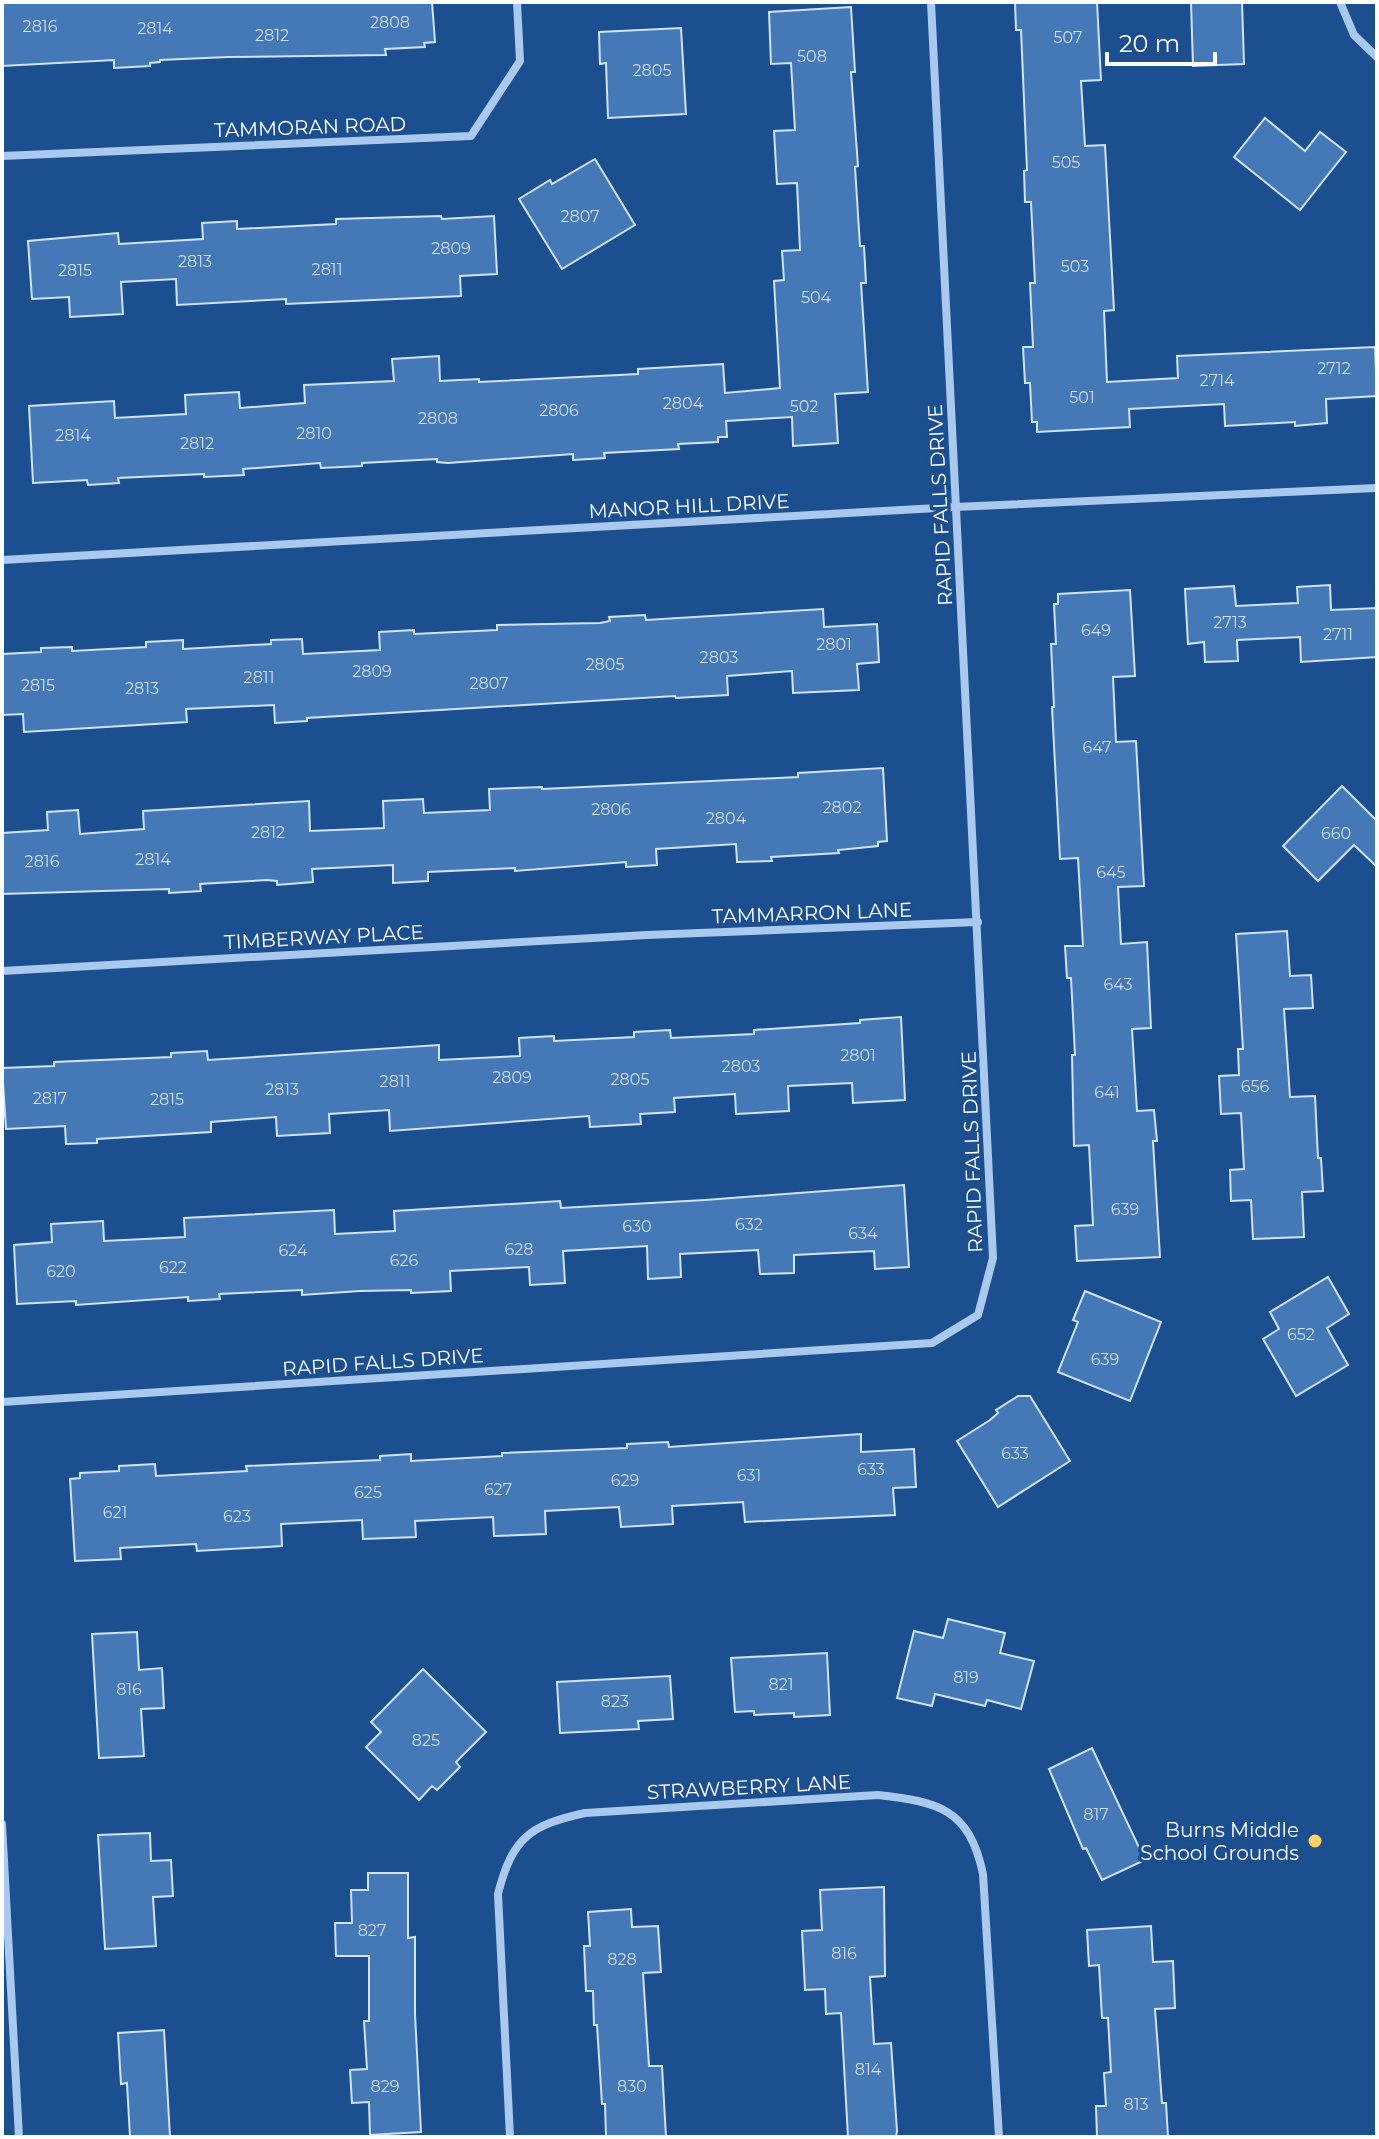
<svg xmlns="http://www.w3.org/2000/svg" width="1379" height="2139" font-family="Montserrat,sans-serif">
  <rect width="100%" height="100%" fill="#1b4f8f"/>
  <g fill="#4478b7" stroke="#cfe3fa" stroke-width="2">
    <path d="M2,2H432L435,42L424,43L425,47L385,49L386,55L228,57L160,60V62L150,63V66L114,68V60L2,66Z"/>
    <path d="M1015,2H1097L1101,80L1081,81L1085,146L1105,145L1114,310L1104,311L1107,382L1178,378L1177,356L1375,347L1377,396L1326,399L1327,423L1295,426V422L1225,426L1224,404L1129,409L1130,427L1037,432V422H1032L1030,383H1025L1023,347H1033L1030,283H1035L1031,202H1025L1024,171L1027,170L1021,30H1016Z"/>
    <path d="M1191,2H1242L1244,64L1193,66Z"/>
    <path d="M851,7L855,72H851L858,166L855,167L860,246H864L866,283H861L868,392L835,394L838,443L793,446L792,417L726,421L727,437H718V442L678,444L679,449L604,453L605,458L573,460V454L448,463L437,462V459L362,463V466L321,468L320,463L243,469L244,475L204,477V474L118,478L119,483L88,485L87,480L33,483L29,406L114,401L115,418L186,414L185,395L239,392L240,408L305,403L304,385L394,381L392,359L439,356L440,381L479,379V382L638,374V369L723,364L725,393L780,388L774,281L784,280L782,251L800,250L797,183L777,184L774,131L795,130L791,63L771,64L769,12Z"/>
    <path d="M681,28L686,114L608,118L606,63L600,64L599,32Z"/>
    <path d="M1265,118L1305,151L1320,132L1346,152L1300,210L1234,157Z"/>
    <path d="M595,159L635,225L562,269L519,199L550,180L552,184Z"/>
    <path d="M441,216L442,219L494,216L497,274L460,276L461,296L286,304V299L177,305L176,279L121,282L123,314L70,317L69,297L32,299L28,241L118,233L119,244L203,239L202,223L237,221V229L336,224V219Z"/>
    <path d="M1330,585L1331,610L1377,608V657L1301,662L1300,637L1237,640L1238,661L1205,662L1204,642L1188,644L1185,589L1234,586L1236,606L1298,603L1297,587Z"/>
    <path d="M1130,590L1135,676L1113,677L1116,742L1136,741L1144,886L1118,887L1121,944L1147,942L1151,1028L1132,1029L1137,1111L1154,1110L1157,1141H1153L1160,1257L1077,1261L1075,1226L1093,1225L1089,1145L1074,1146L1072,1055H1075L1071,978H1067L1065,946H1083L1078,858L1060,859L1052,707H1054L1051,644H1056L1054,604H1058V594Z"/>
    <path d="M823,609L824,627L877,624L879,662L857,664L859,690L793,693L792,671L727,676L728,695L676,698L675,696L307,718V721L275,723L274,705L186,709L187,722L24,732L23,714L2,715V654L41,652V648L72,647V651L146,647V642L183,640V649L271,644V640L302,639L303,654L380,650L379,632L414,630V634L497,630V625L600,623L610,621L609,617L645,615L646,620Z"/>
    <path d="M883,768L887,841L878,842V846L838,850L839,853L771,857L772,861L737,862L736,844L656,849L657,865L626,867V862L515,871V868L428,872V881L393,883V865L312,869L313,882L277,885V881L267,880L200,884L201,891L169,893V889L2,894V833L48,830L47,812L78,810L80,834L144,829L143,811L309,801L310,831L384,828L383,801L423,799L424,813L490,810L489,789L542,787V789L798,777V773Z"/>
    <path d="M1342,786L1377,821V867L1354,845L1318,881L1283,846Z"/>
    <path d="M1287,931L1290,976L1311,975L1313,1008L1284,1009L1290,1097L1315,1096L1318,1158H1321L1323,1191L1302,1192L1304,1237L1253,1239L1251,1200L1231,1201L1230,1170L1244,1169L1241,1113L1221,1114L1219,1076L1239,1075L1238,1049H1243L1236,934Z"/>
    <path d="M901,1017L905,1100L853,1103L852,1083L788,1086L789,1111L736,1114L735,1094L674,1098L675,1112L640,1114L641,1124L590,1127L589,1116L390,1131L389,1110L329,1114L330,1133L277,1136L276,1117L211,1122V1132L97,1139V1143L66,1144L65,1126L6,1129L2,1068L54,1066V1062L171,1057V1053L207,1051L208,1060L439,1045V1060L520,1056L519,1038L554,1036V1041L634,1037V1032L670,1030L671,1038L754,1034V1030L860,1023V1020Z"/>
    <path d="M904,1185L909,1267L875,1269L874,1251L794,1255V1273L760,1274L758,1250L680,1254L681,1277L648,1279L647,1246L563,1251L565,1283L530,1285L529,1267L450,1271L451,1291L411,1293V1290L360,1291L302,1295V1290L219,1294L220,1299L188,1301V1297L76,1305V1301L17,1304L14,1245L52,1242L51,1224L103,1221L104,1241L185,1237L184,1218L334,1210L335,1234L395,1231L394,1211L560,1201L561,1208L705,1200Z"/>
    <path d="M1328,1277L1349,1314L1327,1328L1348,1365L1296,1396L1263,1339L1279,1329L1270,1312Z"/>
    <path d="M1085,1291L1161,1322L1130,1401L1058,1372L1078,1322L1073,1320Z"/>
    <path d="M1018,1396H1030L1070,1461L998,1507L957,1441L990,1420L998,1413L996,1410Z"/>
    <path d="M861,1434V1452L914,1449L916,1487L893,1488L895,1515L745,1522L743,1502L672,1506L673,1524L621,1527L619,1507L545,1511L546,1534L494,1536L493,1517L415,1521L416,1537L363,1539L362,1520L281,1524L282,1546L197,1551L196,1544L120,1548L121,1559L75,1561L70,1479L80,1478V1473L119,1471V1466L155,1464L156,1476L247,1471L246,1466L380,1460V1456L411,1454V1461L502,1456V1453L627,1448V1444L668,1442L669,1447Z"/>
    <path d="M948,1619L1005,1633L1000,1653L1034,1661L1021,1709L987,1700L985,1706L935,1694L932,1706L897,1698L914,1631L943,1638Z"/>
    <path d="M137,1632L139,1670L162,1668L164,1708L141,1709L144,1756L99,1758L92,1634Z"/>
    <path d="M827,1653L830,1715L794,1717V1713L754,1715V1711L735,1712L731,1658Z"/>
    <path d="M423,1669L486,1732L456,1762L460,1767L437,1790L432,1786L419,1800L366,1747L381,1732L371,1722Z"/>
    <path d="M670,1676L673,1719L638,1721L639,1729L560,1733L557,1682Z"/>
    <path d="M1092,1748L1145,1860L1102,1880L1086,1848L1083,1849L1049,1769Z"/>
    <path d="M150,1833L151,1861L171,1860L173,1896L153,1897L156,1946L105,1949L98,1835Z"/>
    <path d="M368,1873H408V1938L415,1937V2014L421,2132L370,2135L369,2102L352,2103L350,2070L367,2069L364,2021H369V1956H336L335,1923H352L351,1890H368Z"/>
    <path d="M884,1887L885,1976L870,1977L874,2044L891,2043L897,2131L896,2137H848L841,2013L826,2014L825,1989L805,1990L802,1931L822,1930L820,1890Z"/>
    <path d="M631,1909L632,1927L658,1926L661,1972L643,1973L649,2066H662L666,2137H606L605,2104H602L597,2025H594L593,1991H586L584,1946H590L588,1912Z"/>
    <path d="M1151,1926L1153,1962L1173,1961L1175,2008L1155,2009L1162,2103H1166L1168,2137H1097L1096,2106H1106L1104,2073L1111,2072L1108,2018H1102L1099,1965L1089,1966L1087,1930Z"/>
    <path d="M164,2030L170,2137H130L127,2083L121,2084L118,2033Z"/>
  </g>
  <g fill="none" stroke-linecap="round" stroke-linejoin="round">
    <g stroke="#a9c9ee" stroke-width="8">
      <path d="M1340,2L1354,35L1377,57"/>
      <path d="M2,156L471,136L520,61L517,2"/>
      <path d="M2,560L955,507L1377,488"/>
      <path d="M2,971L647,935L978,922"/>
      <path d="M2,1402L932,1343L978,1315L993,1258L931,2"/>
      <path d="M2,1824L19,2137"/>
      <path d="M510,2137L498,1894C512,1838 530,1825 585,1813L878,1795C938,1802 969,1808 983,1874L999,2137"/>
    </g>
  </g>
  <circle fill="#ffd166" stroke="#1b4f8f" stroke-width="3" cx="1315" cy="1841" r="8"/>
  <g text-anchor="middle" stroke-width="7" stroke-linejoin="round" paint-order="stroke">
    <g font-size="16" fill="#d0dded">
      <text x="390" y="28">2808</text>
      <text x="40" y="32">2816</text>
      <text x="155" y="34">2814</text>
      <text x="272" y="41">2812</text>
      <text x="1068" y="43">507</text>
      <text x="812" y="62">508</text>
      <text x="652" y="76">2805</text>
      <text x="1066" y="168">505</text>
      <text x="580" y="222">2807</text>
      <text x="451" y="254">2809</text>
      <text x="195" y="267">2813</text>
      <text x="1075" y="272">503</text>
      <text x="327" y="275">2811</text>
      <text x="75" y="276">2815</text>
      <text x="816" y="303">504</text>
      <text x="1334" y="374">2712</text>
      <text x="1217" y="386">2714</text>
      <text x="1082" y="403">501</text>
      <text x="683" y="409">2804</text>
      <text x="804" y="412">502</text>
      <text x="559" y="416">2806</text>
      <text x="438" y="424">2808</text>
      <text x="314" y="439">2810</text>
      <text x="73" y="441">2814</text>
      <text x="197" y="449">2812</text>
      <text x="1230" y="628">2713</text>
      <text x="1096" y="636">649</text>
      <text x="1338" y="640">2711</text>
      <text x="834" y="650">2801</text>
      <text x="719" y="663">2803</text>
      <text x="605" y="670">2805</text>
      <text x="372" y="677">2809</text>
      <text x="259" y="683">2811</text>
      <text x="489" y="689">2807</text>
      <text x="38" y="691">2815</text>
      <text x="142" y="694">2813</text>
      <text x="1097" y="753">647</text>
      <text x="842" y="813">2802</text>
      <text x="611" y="815">2806</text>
      <text x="726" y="824">2804</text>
      <text x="268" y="838">2812</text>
      <text x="1336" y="839">660</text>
      <text x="153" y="865">2814</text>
      <text x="42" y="867">2816</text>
      <text x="1111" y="878">645</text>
      <text x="1118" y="990">643</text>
      <text x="858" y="1061">2801</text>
      <text x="741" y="1072">2803</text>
      <text x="512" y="1083">2809</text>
      <text x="630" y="1085">2805</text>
      <text x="395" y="1087">2811</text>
      <text x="1255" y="1092">656</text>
      <text x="282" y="1095">2813</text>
      <text x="1107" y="1098">641</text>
      <text x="50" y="1104">2817</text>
      <text x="167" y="1105">2815</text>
      <text x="1125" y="1215">639</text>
      <text x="749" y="1230">632</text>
      <text x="637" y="1232">630</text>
      <text x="863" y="1239">634</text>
      <text x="519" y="1255">628</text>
      <text x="293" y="1256">624</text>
      <text x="404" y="1266">626</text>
      <text x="173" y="1273">622</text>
      <text x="61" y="1277">620</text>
      <text x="1301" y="1340">652</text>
      <text x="1105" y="1365">639</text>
      <text x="1015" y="1459">633</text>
      <text x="871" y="1475">633</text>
      <text x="749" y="1481">631</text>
      <text x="625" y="1486">629</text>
      <text x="498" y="1495">627</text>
      <text x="368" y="1498">625</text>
      <text x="115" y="1518">621</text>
      <text x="237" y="1522">623</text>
      <text x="966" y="1683">819</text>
      <text x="781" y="1690">821</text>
      <text x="129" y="1695">816</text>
      <text x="615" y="1707">823</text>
      <text x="426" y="1746">825</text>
      <text x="1096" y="1820">817</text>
      <text x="372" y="1936">827</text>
      <text x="844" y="1959">816</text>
      <text x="622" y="1965">828</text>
      <text x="868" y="2075">814</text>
      <text x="385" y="2092">829</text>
      <text x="632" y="2092">830</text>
      <text x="1136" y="2110">813</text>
    </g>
    <g font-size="20" fill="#fff" stroke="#1b4f8f">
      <text transform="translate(310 127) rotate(-2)" y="7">TAMMORAN ROAD</text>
      <text transform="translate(940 505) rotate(-93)" y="7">RAPID FALLS DRIVE</text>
      <text transform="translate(689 506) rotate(-3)" y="7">MANOR HILL DRIVE</text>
      <text transform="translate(812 913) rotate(-2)" y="7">TAMMARRON LANE</text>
      <text transform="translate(324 937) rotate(-3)" y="7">TIMBERWAY PLACE</text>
      <text transform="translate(972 1152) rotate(-92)" y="7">RAPID FALLS DRIVE</text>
      <text transform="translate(383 1362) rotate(-4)" y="7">RAPID FALLS DRIVE</text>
      <text transform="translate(749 1787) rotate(-3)" y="7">STRAWBERRY LANE</text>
    </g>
    <g font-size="20" fill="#fff" stroke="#1b4f8f" text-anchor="end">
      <text x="1299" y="1837">Burns Middle<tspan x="1299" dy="23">School Grounds</tspan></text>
    </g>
  </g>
  <rect width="1379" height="2139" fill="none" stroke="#ffffff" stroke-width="8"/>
  <path d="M1107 52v12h108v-12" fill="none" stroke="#ffffff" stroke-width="4"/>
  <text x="1119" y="52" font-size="24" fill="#ffffff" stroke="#1b4f8f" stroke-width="6" paint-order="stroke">20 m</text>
</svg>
